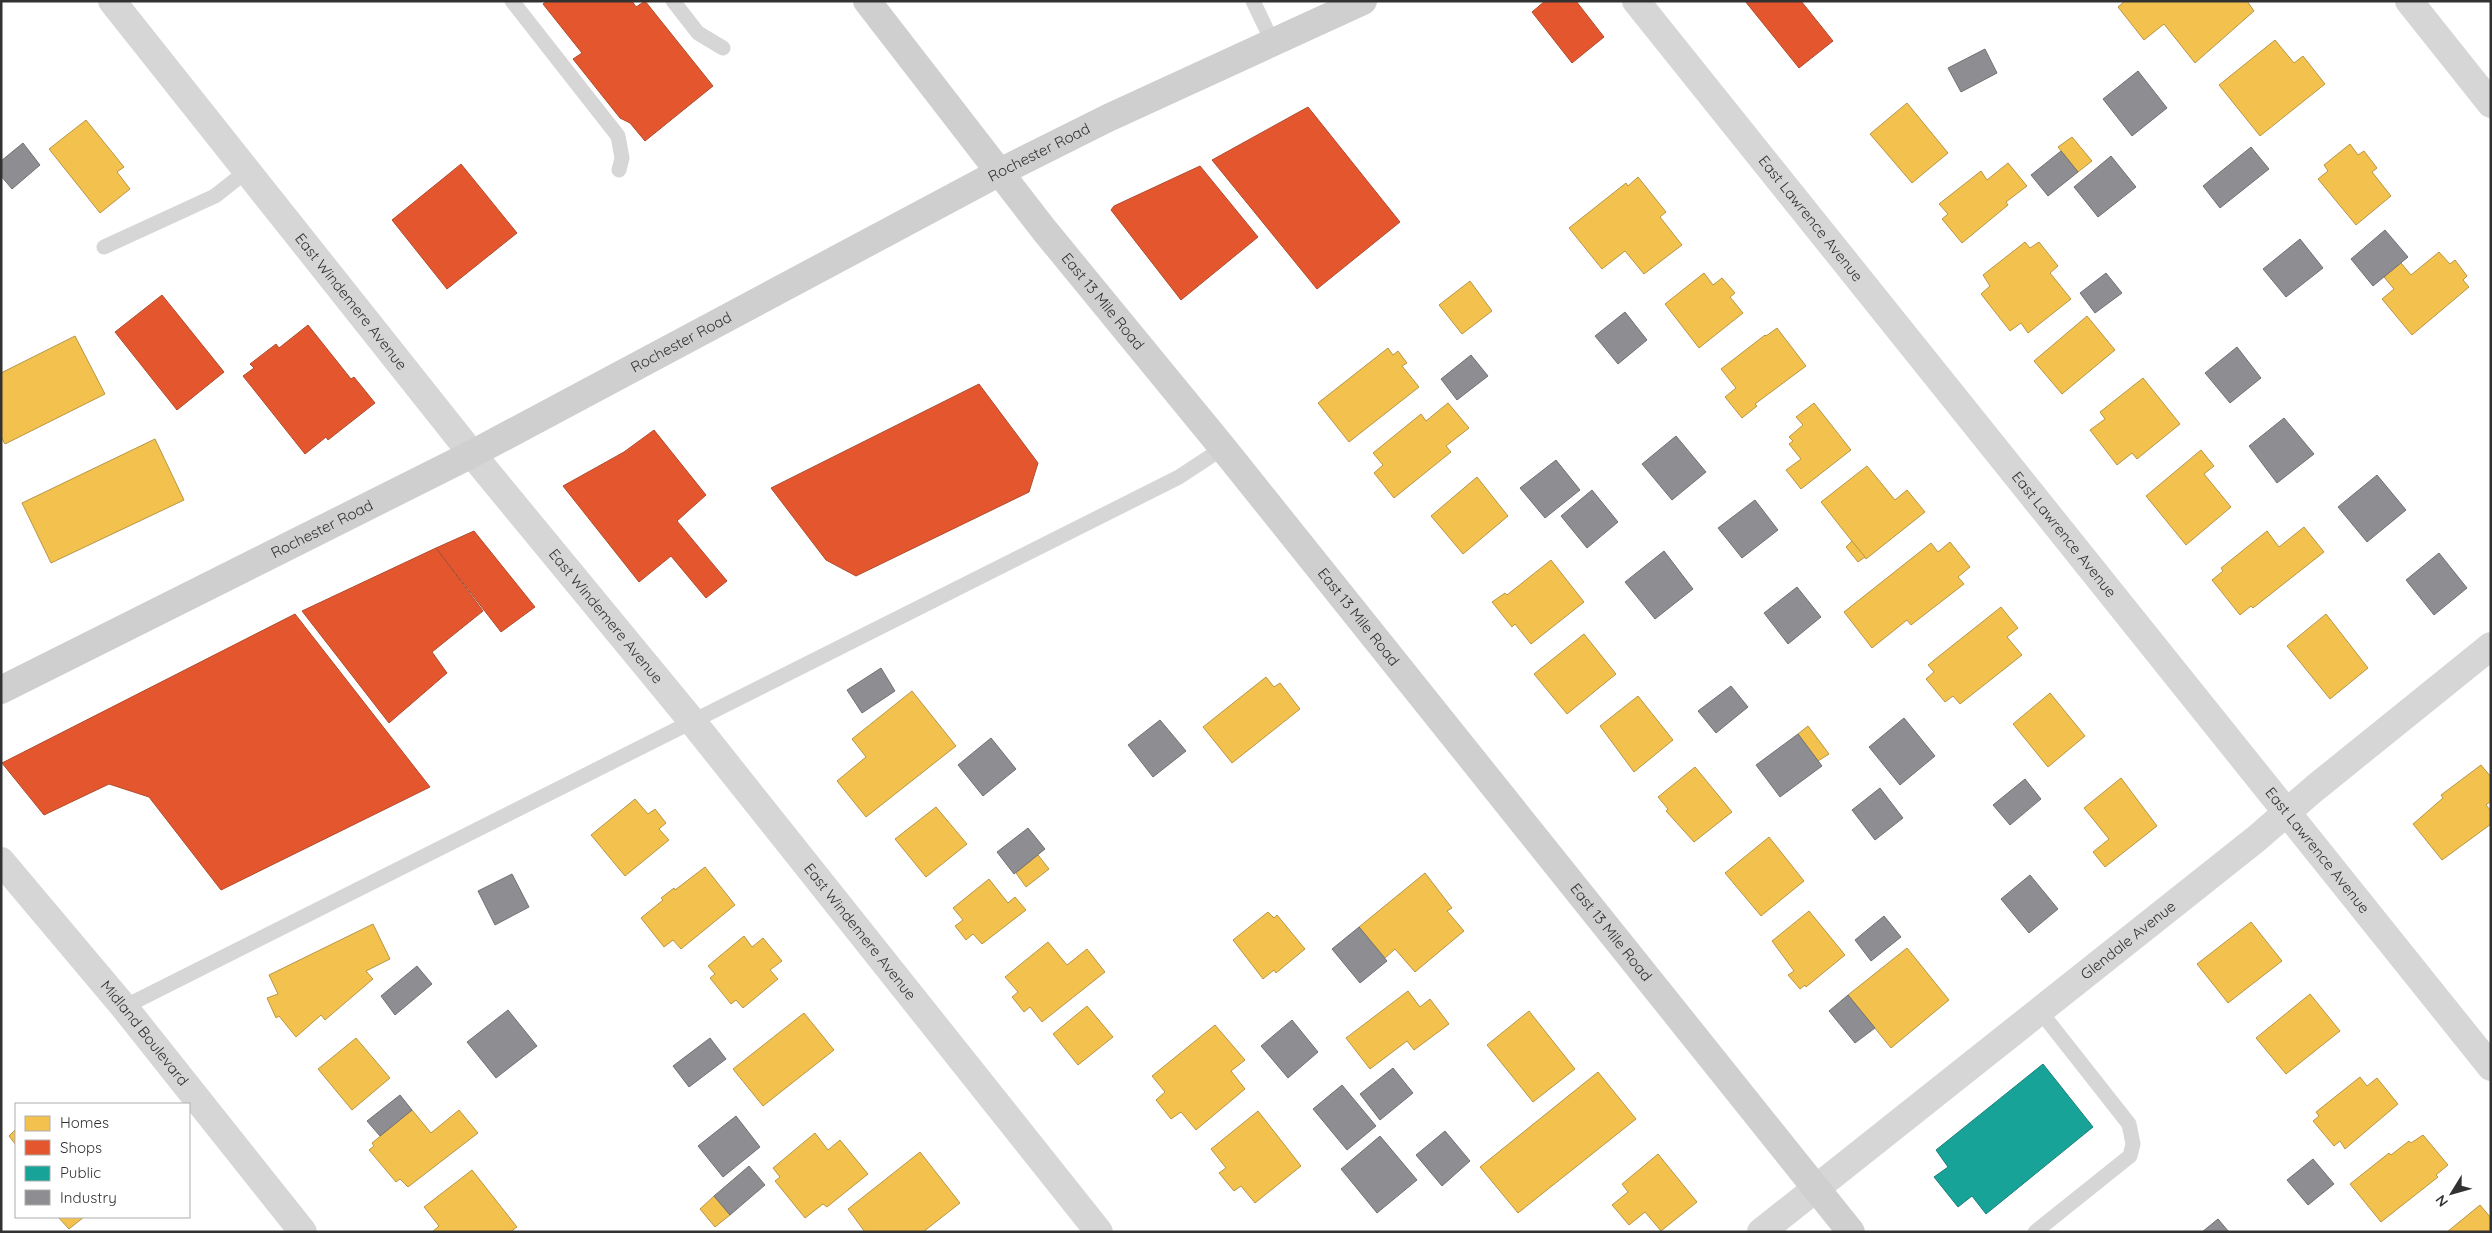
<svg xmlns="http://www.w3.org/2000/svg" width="2492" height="1233" font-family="Quicksand,sans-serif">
  <rect width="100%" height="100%" fill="#fff"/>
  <g fill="#f2c14e" stroke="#b89646">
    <path d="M2125,1H2247L2254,11L2195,63L2164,24L2144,40L2118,7Z"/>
    <path d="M2275,40L2294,63L2303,56L2325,84L2260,136L2219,85Z"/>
    <path d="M1907,103L1948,153L1912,183L1870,134Z"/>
    <path d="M86,120L124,167L117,172L130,189L100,213L49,149Z"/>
    <path d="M2072,137L2092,161L2078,172L2058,147Z"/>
    <path d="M2350,144L2358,155L2364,151L2377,168L2372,172L2391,196L2356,225L2318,179L2328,171L2324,165Z"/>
    <path d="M2008,163L2027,186L2006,202L2008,205L1962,243L1942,219L1948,214L1939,204L1981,171L1987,180Z"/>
    <path d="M1638,177L1666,212L1660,217L1682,245L1644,274L1625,251L1602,269L1569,228L1626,183L1628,186Z"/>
    <path d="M2025,242L2030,248L2039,242L2058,266L2050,273L2071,299L2028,333L2021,323L2010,331L1981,294L1990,286L1983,275Z"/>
    <path d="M2439,252L2450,264L2455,260L2467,276L2463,280L2469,287L2412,335L2382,299L2394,289L2384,277L2401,263L2411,275Z"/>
    <path d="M1704,273L1713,285L1722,278L1735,293L1730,297L1743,313L1699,348L1665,304Z"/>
    <path d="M1470,281L1492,311L1462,334L1439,305Z"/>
    <path d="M2087,316L2115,350L2062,394L2034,361Z"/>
    <path d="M1777,328L1806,366L1755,404L1757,406L1742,418L1725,397L1736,388L1721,369L1765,335L1766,336Z"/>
    <path d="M75,336L105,394L5,444L1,437V373Z"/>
    <path d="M1388,348L1393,355L1398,351L1407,363L1402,366L1419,387L1349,442L1318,403Z"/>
    <path d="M2143,378L2180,424L2137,459L2132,453L2117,465L2090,430L2105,419L2100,412Z"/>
    <path d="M1448,403L1469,428L1446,446L1451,452L1394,498L1374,473L1383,465L1373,453L1421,414L1426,421Z"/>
    <path d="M1814,403L1851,450L1801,489L1786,470L1801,459L1789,444L1793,441L1789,437L1803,425L1796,417Z"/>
    <path d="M155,439L184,500L51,563L22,503Z"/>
    <path d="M2201,450L2214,466L2204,474L2231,507L2186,545L2146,496Z"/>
    <path d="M1867,466L1895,500L1907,490L1925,512L1866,559L1821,502Z"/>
    <path d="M1477,477L1508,516L1463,554L1431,516Z"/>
    <path d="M2304,527L2324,552L2253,608L2251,606L2240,615L2212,580L2223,571L2221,568L2267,531L2279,547Z"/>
    <path d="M1852,541L1865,557L1858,562L1846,547Z"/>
    <path d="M1950,542L1970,567L1958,577L1964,584L1911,625L1907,620L1872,648L1844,612L1931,543L1938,552Z"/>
    <path d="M1551,560L1584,602L1531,644L1515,624L1512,627L1492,602L1505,593L1507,595Z"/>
    <path d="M2001,607L2018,628L2007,637L2022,655L1960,704L1953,696L1945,702L1926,679L1934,672L1928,665Z"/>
    <path d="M2326,614L2368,668L2330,699L2287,646Z"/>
    <path d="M1584,634L1616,674L1567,714L1534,674Z"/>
    <path d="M1266,677L1274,687L1280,683L1300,709L1232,763L1203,727Z"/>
    <path d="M912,691L956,746L866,817L837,781L866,757L852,739Z"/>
    <path d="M2050,693L2085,736L2048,767L2013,724Z"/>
    <path d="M1638,696L1673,740L1634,772L1600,726Z"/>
    <path d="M1808,726L1829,754L1818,761L1798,734Z"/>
    <path d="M2481,765L2491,777V801L2486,805L2491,811V824L2442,860L2413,824L2443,798L2441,795Z"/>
    <path d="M1695,767L1732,812L1694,842L1666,811L1668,809L1658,797Z"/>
    <path d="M2121,778L2157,826L2105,867L2093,852L2109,839L2084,808Z"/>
    <path d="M635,799L648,814L655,809L666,823L659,829L669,840L625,876L591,835Z"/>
    <path d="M936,807L967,844L926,877L895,839Z"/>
    <path d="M1769,837L1804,881L1761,916L1725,873Z"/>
    <path d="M1038,855L1049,869L1026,887L1016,873Z"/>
    <path d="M705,867L735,905L681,949L673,940L664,947L641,918L663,900L661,898L674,888L675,890Z"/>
    <path d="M1425,873L1452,908L1447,911L1464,931L1415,972L1395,949L1385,958L1359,927Z"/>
    <path d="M989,879L1008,903L1015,897L1026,910L982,944L973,934L966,940L955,926L963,920L953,908Z"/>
    <path d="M1809,911L1845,955L1806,987L1805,985L1800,989L1788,975L1794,971L1772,941Z"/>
    <path d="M1268,912L1274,918L1277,915L1305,949L1276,973L1274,970L1263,979L1233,940Z"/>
    <path d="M2251,922L2282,961L2228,1003L2197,964Z"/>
    <path d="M373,924L390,959L366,971L373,979L325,1020L321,1015L296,1037L279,1016L276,1018L267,998L278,994L269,975Z"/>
    <path d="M744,936L752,947L763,938L782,961L770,970L778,979L743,1008L736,1000L731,1004L710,978L715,974L708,966Z"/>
    <path d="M1048,942L1067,965L1087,949L1105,972L1042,1022L1030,1007L1024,1012L1012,997L1018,992L1005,977Z"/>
    <path d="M1907,948L1949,1000L1891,1048L1848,995Z"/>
    <path d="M1408,991L1420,1007L1430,999L1449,1024L1414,1050L1407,1041L1370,1069L1346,1038Z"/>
    <path d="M2310,994L2340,1031L2286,1074L2256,1038Z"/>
    <path d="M1087,1006L1113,1037L1078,1065L1053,1034Z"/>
    <path d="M1529,1011L1575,1069L1533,1102L1487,1045Z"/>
    <path d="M804,1013L834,1050L763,1106L733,1069Z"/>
    <path d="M1215,1025L1245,1060L1231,1071L1245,1089L1196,1130L1181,1112L1171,1119L1156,1100L1165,1092L1152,1076Z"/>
    <path d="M356,1038L390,1078L352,1110L318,1069Z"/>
    <path d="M1598,1072L1636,1119L1518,1213L1480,1167Z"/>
    <path d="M2360,1077L2367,1086L2377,1078L2398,1104L2345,1149L2340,1141L2334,1146L2313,1121L2319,1116L2316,1112Z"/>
    <path d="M412,1110L431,1133L459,1110L478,1133L408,1187L400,1179L396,1182L369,1150L374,1146L372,1143Z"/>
    <path d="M1258,1111L1301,1166L1255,1203L1241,1186L1234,1191L1219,1173L1226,1168L1211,1149Z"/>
    <path d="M16,1129V1145L9,1136Z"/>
    <path d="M815,1133L828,1150L840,1140L868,1174L827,1207L823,1204L805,1218L775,1181L780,1177L773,1168Z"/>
    <path d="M2423,1135L2448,1165L2436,1175L2438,1177L2381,1222L2350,1184L2389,1153L2391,1155L2409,1141L2411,1143Z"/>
    <path d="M920,1152L960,1203L923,1232H865L848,1209Z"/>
    <path d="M1658,1154L1697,1202L1661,1231L1645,1212L1629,1225L1612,1205L1628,1192L1622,1184Z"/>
    <path d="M472,1170L517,1227L510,1232H432L439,1226L424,1207Z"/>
    <path d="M714,1196L730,1215L715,1227L700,1209Z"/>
    <path d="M2480,1205L2491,1218V1232H2447Z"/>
    <path d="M58,1217H84L69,1229Z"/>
  </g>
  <g fill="#e4572e" stroke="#af4c2f">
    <path d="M547,1H632L636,7L645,1L713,86L645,141L630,123L620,118L573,59L582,53L543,4Z"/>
    <path d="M1545,1H1576L1604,37L1572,63L1532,12Z"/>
    <path d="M1745,1H1801L1833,41L1799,68Z"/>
    <path d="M1308,107L1400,222L1317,289L1212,160Z"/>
    <path d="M461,164L517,233L447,289L392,220Z"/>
    <path d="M1200,166L1258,237L1181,300L1111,210L1114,206Z"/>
    <path d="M162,295L224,372L177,410L115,332Z"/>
    <path d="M308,325L351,379L354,377L375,403L328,440L326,437L305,454L243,376L254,368L250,364L276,344L279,348Z"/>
    <path d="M979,384L1038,463L1029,492L856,576L826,560L771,488Z"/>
    <path d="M654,430L706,495L677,521L727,581L706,598L671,556L639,582L563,486L624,452Z"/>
    <path d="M474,531L535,607L501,632L436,548Z"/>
    <path d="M436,548L483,611L432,652L447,673L389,723L302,611Z"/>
    <path d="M295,614L430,787L221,890L149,797L109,784L44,815L2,763Z"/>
  </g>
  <path fill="#17a398" stroke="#1f8179" d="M2043,1064L2093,1127L1986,1214L1972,1196L1958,1207L1934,1177L1948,1167L1936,1150Z"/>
  <g fill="#8d8d92" stroke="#727275">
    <path d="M1985,49L1997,73L1961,92L1948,68Z"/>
    <path d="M2138,71L2167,108L2132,136L2103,99Z"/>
    <path d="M23,143L40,165L12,189L1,176V161Z"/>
    <path d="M2251,147L2269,169L2220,208L2203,186Z"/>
    <path d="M2061,151L2078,172L2048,196L2031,175Z"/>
    <path d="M2111,156L2136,187L2098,217L2074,187Z"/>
    <path d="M2385,230L2408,257L2373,286L2351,259Z"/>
    <path d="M2300,239L2323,268L2286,297L2263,269Z"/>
    <path d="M2106,273L2122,293L2095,313L2080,293Z"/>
    <path d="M1625,312L1647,340L1618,364L1595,336Z"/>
    <path d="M2237,347L2261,378L2230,403L2205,373Z"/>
    <path d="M1471,355L1488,376L1457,400L1441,379Z"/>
    <path d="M2284,418L2314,454L2277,483L2249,446Z"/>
    <path d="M1676,436L1706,472L1672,500L1642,464Z"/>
    <path d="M1556,460L1580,490L1545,518L1520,488Z"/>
    <path d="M2377,475L2406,510L2367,542L2338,507Z"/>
    <path d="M1592,490L1618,522L1587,548L1561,516Z"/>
    <path d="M1755,500L1778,530L1742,558L1718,528Z"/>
    <path d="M1664,551L1693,589L1655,619L1625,582Z"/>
    <path d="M2439,553L2467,588L2434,615L2406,580Z"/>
    <path d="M1797,587L1821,617L1788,644L1764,613Z"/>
    <path d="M881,668L895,691L862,713L847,690Z"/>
    <path d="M1731,686L1748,707L1716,733L1698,711Z"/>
    <path d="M1904,718L1935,756L1900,785L1869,747Z"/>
    <path d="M1160,720L1186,751L1153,777L1128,745Z"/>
    <path d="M1798,734L1822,766L1780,797L1756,765Z"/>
    <path d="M991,738L1016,769L983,796L958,765Z"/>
    <path d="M2025,779L2041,799L2010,825L1993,805Z"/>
    <path d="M1880,788L1903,818L1875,840L1852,810Z"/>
    <path d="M1028,828L1045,849L1014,874L997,852Z"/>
    <path d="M512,874L529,907L495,925L478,891Z"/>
    <path d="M2030,875L2058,909L2029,933L2001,899Z"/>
    <path d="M1884,916L1901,937L1871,961L1855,940Z"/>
    <path d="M1359,927L1387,961L1360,983L1332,949Z"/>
    <path d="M417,966L432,984L395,1015L381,996Z"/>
    <path d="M1848,995L1875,1028L1855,1043L1829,1011Z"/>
    <path d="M508,1010L537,1046L496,1078L467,1042Z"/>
    <path d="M1292,1020L1318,1052L1288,1078L1261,1046Z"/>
    <path d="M710,1038L726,1059L689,1087L673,1066Z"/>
    <path d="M1393,1068L1413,1093L1380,1120L1360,1094Z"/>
    <path d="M1342,1085L1376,1126L1347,1150L1313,1109Z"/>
    <path d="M400,1095L412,1110L380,1136L367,1121Z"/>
    <path d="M736,1116L760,1147L723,1177L698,1146Z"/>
    <path d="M1445,1131L1470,1161L1442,1186L1416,1155Z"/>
    <path d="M1380,1136L1417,1180L1377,1213L1341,1169Z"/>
    <path d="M2313,1159L2334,1184L2308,1205L2287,1180Z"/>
    <path d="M749,1166L765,1185L730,1215L714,1196Z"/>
    <path d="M2218,1219L2229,1232H2202Z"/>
  </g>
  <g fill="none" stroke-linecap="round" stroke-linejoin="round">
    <g stroke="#d6d6d6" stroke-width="15">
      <path d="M512,1L618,136L622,158L619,170"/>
      <path d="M673,1L698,33L723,48"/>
      <path d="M1253,1L1273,43"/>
      <path d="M104,247L215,196L248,170"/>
      <path d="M124,1007L1179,477L1223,448"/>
      <path d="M2035,1232L2130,1156L2133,1144L2129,1124L2040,1011"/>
    </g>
    <g stroke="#d6d6d6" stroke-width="28">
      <path id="s1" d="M112,1L472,454L692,721L1099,1232"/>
      <path id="s2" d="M1636,1L2491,1067"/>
      <path d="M2409,1L2491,104"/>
      <path id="s3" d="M1,861L124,1007L303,1232"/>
      <path id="s4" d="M1761,1232L2256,839L2315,788L2491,646"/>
    </g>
    <g stroke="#cfcfcf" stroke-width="28">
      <path id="s5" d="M867,1L1045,231L1223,448L1851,1232"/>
      <path id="s6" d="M1,690L472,454L1000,172L1108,118L1363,1"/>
    </g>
  </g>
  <g text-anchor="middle" stroke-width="5" stroke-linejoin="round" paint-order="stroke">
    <g font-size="15" fill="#323232" stroke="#fff">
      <text dy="5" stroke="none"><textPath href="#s6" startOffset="1169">Rochester Road</textPath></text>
      <text dy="5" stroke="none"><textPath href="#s2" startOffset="279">East Lawrence Avenue</textPath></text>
      <text dy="5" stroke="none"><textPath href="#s1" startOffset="384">East Windemere Avenue</textPath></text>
      <text dy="5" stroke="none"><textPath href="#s5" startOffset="382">East 13 Mile Road</textPath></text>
      <text dy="5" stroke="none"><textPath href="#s6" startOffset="764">Rochester Road</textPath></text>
      <text dy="5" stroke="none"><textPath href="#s6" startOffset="359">Rochester Road</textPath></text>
      <text dy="5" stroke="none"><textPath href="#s2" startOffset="684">East Lawrence Avenue</textPath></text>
      <text dy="5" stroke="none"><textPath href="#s1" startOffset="789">East Windemere Avenue</textPath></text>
      <text dy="5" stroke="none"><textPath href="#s5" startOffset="788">East 13 Mile Road</textPath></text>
      <text dy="5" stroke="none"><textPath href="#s2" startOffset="1089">East Lawrence Avenue</textPath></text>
      <text dy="5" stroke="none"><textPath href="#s1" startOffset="1194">East Windemere Avenue</textPath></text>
      <text dy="5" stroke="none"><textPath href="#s5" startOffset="1192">East 13 Mile Road</textPath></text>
      <text dy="5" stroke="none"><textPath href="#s4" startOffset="469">Glendale Avenue</textPath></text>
      <text dy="5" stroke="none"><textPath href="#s3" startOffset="224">Midland Boulevard</textPath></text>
    </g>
  </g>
  <rect width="2492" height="1233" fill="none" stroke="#323232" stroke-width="5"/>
  <rect x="15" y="1103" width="175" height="115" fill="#ffffff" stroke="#adadad"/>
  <rect x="25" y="1116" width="25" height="15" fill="#f2c14e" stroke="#adadad"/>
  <text x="60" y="1128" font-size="15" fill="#323232">Homes</text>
  <rect x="25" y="1140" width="25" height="15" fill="#e4572e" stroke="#adadad"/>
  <text x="60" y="1153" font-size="15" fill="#323232">Shops</text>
  <rect x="25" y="1166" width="25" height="15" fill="#17a398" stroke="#adadad"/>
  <text x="60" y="1178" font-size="15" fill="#323232">Public</text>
  <rect x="25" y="1190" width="25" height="15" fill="#8d8d92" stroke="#adadad"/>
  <text x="60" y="1203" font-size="15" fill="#323232">Industry</text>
  <g transform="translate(2452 1193) rotate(233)" stroke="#ffffff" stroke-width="4" paint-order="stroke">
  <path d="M0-4L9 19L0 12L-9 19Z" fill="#323232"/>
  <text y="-8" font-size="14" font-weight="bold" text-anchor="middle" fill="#323232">N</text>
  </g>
</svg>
